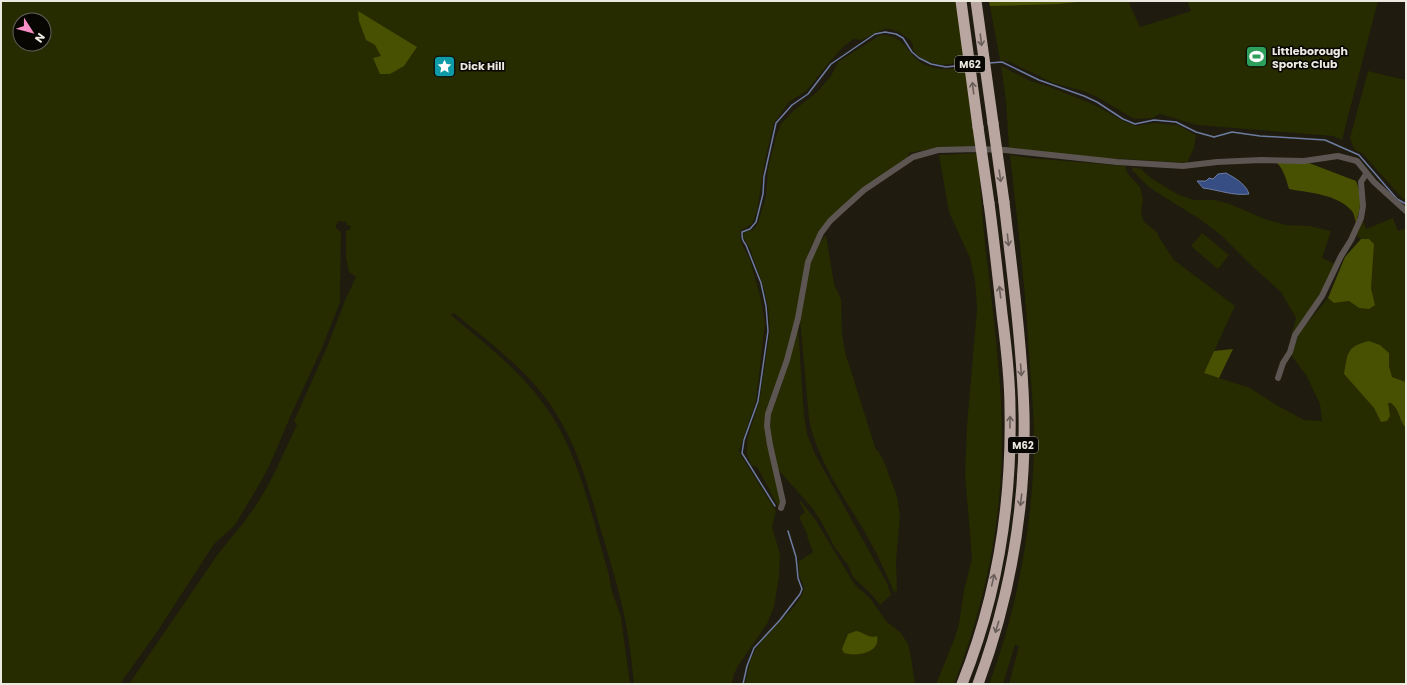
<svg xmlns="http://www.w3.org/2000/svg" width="1407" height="685" font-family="Poppins,sans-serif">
  <rect width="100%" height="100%" fill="#1f1b0e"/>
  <g fill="#262b00" fill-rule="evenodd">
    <path d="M1,1H956L968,61L943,65L926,61L917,55L913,49V45L910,40L899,32L890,29H884L861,40L854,39L844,46L828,64L806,91L789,102L774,123L765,160L757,211L752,224L740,231V238L742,244L750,260L761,299L765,324L756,401L739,451L742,457L776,511L772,527L780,554L779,577L774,607L767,624L738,666L734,674L732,684H634C632,668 631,652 628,636C622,598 610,561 599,524C588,485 577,446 555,412C530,371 489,343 454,313L451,315C486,344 522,372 548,410C580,456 593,521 609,575L611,588L621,617L630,684H129L218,554C233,535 249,518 261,497C275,475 285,449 297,425L294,421L295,419L327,347L346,298L356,277L349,272L346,258V231L350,229L351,226L347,225L346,222L339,221L336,225V228L341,232L340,302L322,348L291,415L272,460L263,478L235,525L214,544L157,632L120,684H1ZM20,20H44V44H20Z"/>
    <path d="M989,1H1136L1129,3L1140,27L1191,11L1187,1H1378L1342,140L1333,136L1196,125L1160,114L1152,118L1134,119L1097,97L1083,91L1053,83L1010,62L1000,60Z"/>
    <path d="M880,35C908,34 906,58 928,66C942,71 955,69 969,67L977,147L938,148L909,153L908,158L859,191L818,234L810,249L806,262L795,322L782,371L767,414L782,499L779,508L757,467L751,465L747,454V446L748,437L760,398L770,331L768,306L764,289L751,251L743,237L745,232L753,230L758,223L766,196L768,169L776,136L781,124L793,111L817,92L831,76L838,62Z"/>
    <path d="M1001,66L1031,81L1050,87L1095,105L1123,121L1136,126L1154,123L1177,125L1196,135L1194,148L1187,163L1127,159L1085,158L1009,148L1006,101Z"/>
    <path d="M1368,71L1406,80V200L1403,199L1363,154L1354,149L1350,138Z"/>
    <path d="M978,153C980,183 982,213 985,243C992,306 1001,367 1002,430C1003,517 986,603 954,684H936L954,640L959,624L964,590L972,559L965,474L967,425L977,309L975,281L970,258L949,212L939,155Z"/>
    <path d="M1010,155L1030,158L1125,166L1128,174L1140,187L1143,199L1141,213L1144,222L1157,232L1159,237L1174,260L1235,306L1204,373L1250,388L1273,403L1304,420L1322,421L1320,404L1306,375L1291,355L1300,332L1328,298L1334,303L1349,301L1359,308L1375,305L1371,288L1369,239H1361L1357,235L1360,223L1363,221L1366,229L1393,218L1398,231L1406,228V382L1392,377L1389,366V353L1349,350L1344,374L1374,408L1381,422L1387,403H1391C1401,411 1398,420 1406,428V684H1009L1019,646L1015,645L1003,684H989C1017,610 1033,524 1034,444C1034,404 1029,364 1027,323C1023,267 1016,211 1010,155Z"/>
    <path d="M1132,167L1141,169L1151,178L1177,194L1194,200H1215L1230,204L1265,219L1286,225L1309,226L1331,231L1322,258L1335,264L1321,295L1289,345L1296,318L1281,292L1253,267L1222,236L1201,220L1150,188L1132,170Z"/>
    <path d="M1202,233L1229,255L1218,269L1191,246Z"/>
    <path d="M826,235L834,284L841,299L842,333L845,352L876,450L878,451L883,459L897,496L900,516L896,562L897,590L894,592C884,568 872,543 858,521C840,491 815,454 809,419L800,320L809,270L816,248Z"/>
    <path d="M798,326L804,415L807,434L815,454L887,583L891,595L880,605L872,595L853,577L848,565L835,548L822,523L813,509L776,467L769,431L770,417L783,381Z"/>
    <path d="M800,500L815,519L855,585L870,598L886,621L901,633L908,644L911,657L915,684H745C748,671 750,657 758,646C768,631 802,605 804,588C804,584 801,581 800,577C798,572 799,566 799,561L813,552L807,537L808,536L799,517L805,512L799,501Z"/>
  </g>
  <g fill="#475101">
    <path d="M989,1H1088L1059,4L990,6Z"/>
    <path d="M358,11L417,47L404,66L390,74H380L373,58L381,56L375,45L366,40L359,21Z"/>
    <path d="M1277,163H1309L1356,181C1362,195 1361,208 1356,223C1355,219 1354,214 1352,211C1337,194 1310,193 1289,189C1286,179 1284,170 1277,163Z"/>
    <path d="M1361,239H1369L1374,244L1371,288L1375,305L1369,309L1359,308L1349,301L1334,303L1328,298L1345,257Z"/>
    <path d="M1369,341L1380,345L1389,353V366L1392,377L1406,382V428C1398,420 1401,411 1391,403H1388L1390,416L1387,421L1381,422L1374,408L1344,374C1348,352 1346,347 1369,341Z"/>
    <path d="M1233,349L1219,378L1204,373L1214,351Z"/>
    <path d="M856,631C864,632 869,639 877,636C881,653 856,657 844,653L842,649L848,634Z"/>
  </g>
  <path fill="#364e84" stroke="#6d7ca0" d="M1226,173C1235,178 1246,184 1249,194C1233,196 1219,190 1203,188L1197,181H1206L1209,178L1213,179L1218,174Z"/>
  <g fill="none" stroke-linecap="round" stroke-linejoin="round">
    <g stroke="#6d7ca0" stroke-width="1.5">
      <path d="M989,63L1002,62L1039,80L1084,96L1097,102L1123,119L1135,124L1154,120L1176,122L1196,132L1214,137L1232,132L1260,136L1325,140L1359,155L1397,199L1406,204"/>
      <path d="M973,64L981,63"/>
      <path d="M775,506L742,453L744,440L758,401L768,331L766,306L761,283L746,245C742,240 742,238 742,232L750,229L756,222L763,194L764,177L776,123L792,105L808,94L831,64L875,34L885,32L896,34L903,38L912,52L919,58L931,64L946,67L965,65"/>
      <path d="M743,684L747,666L754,648L780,620L800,594L802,589L798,578L796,557L788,531"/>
    </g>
    <g stroke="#5c5552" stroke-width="6">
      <path d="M1278,378L1283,363L1290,352L1295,335L1322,296L1341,256L1351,240L1361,218L1363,206L1361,182L1366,174"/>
      <path d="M781,508L783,502L770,445L767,426L768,414L787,360L798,318L808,262L821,233L830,221L843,209L864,190L913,157L938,150L977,149L1005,150L1117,162L1183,166L1217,162L1261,160L1304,161L1338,156L1357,161L1374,182L1406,211"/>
    </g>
    <g stroke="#b9a6a0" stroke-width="11">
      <path d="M961,1L978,127"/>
      <path d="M976,1L993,123"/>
      <path d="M962,684C997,597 1012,502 1010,408C1010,377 1006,345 1002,314C998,277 994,240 989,203"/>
      <path d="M978,684C1010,598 1026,505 1024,413C1022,343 1012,272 1004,202"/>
    </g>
    <g stroke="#b9a6a0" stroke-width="11">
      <path d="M993,123L1004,202"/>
      <path d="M978,127L989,203"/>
    </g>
  </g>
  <defs><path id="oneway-shaft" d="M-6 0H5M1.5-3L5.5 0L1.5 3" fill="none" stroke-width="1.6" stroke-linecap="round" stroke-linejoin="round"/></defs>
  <g stroke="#695e59">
    <use href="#oneway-shaft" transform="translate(981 40) rotate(83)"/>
    <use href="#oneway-shaft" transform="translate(973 88) rotate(-97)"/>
    <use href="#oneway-shaft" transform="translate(1000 176) rotate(82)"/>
    <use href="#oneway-shaft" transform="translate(1008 240) rotate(84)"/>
    <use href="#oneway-shaft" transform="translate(1000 292) rotate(-97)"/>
    <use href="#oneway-shaft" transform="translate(1021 370) rotate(86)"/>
    <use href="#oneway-shaft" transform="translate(1010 422) rotate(-89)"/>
    <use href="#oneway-shaft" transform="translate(1021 500) rotate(97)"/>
    <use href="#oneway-shaft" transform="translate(993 580) rotate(-77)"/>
    <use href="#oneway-shaft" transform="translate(997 627) rotate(107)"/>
  </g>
  <defs>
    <symbol id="stadium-square" viewBox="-11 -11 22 22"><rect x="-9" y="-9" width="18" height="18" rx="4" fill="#2e9e5b" stroke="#080603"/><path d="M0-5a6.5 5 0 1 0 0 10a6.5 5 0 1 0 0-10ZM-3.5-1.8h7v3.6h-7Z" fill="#fff"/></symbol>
    <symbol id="sight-square" viewBox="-11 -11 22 22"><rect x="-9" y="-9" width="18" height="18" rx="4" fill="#0f9aa8" stroke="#080603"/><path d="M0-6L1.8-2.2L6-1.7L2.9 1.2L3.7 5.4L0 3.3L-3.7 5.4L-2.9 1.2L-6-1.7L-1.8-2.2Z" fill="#fff"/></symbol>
  </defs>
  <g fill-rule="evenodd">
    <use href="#stadium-square" x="1244" y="44" width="25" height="25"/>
    <use href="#sight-square" x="432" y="54" width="25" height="25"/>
  </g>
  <g text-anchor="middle" stroke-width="3" stroke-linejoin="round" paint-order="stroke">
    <g fill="#080603" stroke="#a8a59e" stroke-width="1">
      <rect x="955" y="56" width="30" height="16" rx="3"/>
      <rect x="1008" y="437" width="30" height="16" rx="3"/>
    </g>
    <g font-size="10" font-weight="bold" fill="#ece9e0">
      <text x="970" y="68">M62</text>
      <text x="1023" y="449">M62</text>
    </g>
    <g font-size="11" font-weight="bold" fill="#ece9e0" stroke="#080603" text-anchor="start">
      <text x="1272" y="55">Littleborough<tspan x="1272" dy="13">Sports Club</tspan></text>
      <text x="460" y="70">Dick Hill</text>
    </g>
  </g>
  <rect width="1407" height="685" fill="none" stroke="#ece9e0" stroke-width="4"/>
  <g transform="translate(32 32) rotate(126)"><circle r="19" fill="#080603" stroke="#63615b"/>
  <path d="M0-3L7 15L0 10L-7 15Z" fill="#fa8fc7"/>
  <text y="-6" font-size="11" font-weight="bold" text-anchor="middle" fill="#ece9e0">N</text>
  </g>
</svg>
